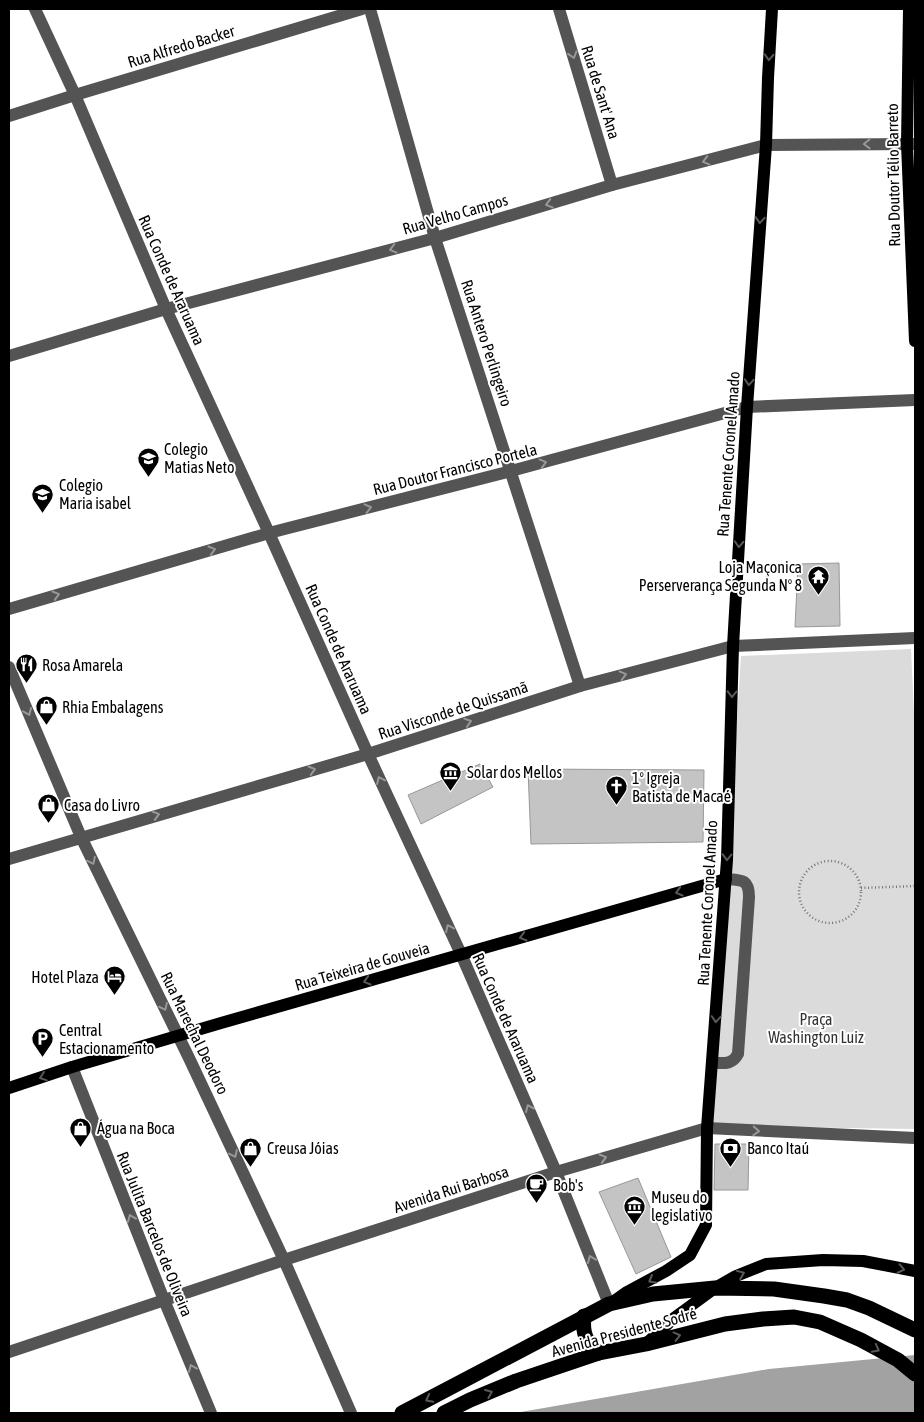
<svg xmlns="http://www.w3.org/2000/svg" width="924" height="1422" font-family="'Asap Condensed',sans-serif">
  <rect width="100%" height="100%" fill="#fff"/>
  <path fill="#dbdbdb" d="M911,649L915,735V1129L711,1126L741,656Z"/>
  <path fill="#a2a2a2" d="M915,1355V1413H515L769,1369Z"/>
  <g fill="#c4c4c4" stroke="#989898">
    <path d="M839,563L840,626L795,627L798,564Z"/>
    <path d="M480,764L493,787L421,824L408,795Z"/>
    <path d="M528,769L704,770L703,842L531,844Z"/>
    <path d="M715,1144H749L748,1190H714Z"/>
    <path d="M638,1178L671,1257L636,1274L599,1192Z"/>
  </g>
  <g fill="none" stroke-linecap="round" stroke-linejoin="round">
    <g stroke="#767676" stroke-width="2.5" stroke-dasharray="1 2.5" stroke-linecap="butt">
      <circle cx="830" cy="892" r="31"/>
      <path d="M861,888L915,886"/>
    </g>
    <g stroke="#545454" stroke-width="12">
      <path d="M35,9L75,95L166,309L269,533L368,754L461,954L556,1172L609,1304"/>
      <path d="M370,9L435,238L580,686"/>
      <path d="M559,9L612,185"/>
      <path d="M9,116L75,95L362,9"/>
      <path d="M9,356L166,309L435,238L612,185L766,145L915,144"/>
      <path d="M9,609L269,533L511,471L747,407L915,400"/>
      <path d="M9,667L81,837L189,1058L284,1260L351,1413"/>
      <path d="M9,859L368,754L580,686L733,646L915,638"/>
      <path d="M713,1063C724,1063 732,1065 738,1054L749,897C749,879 742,880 726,879"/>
      <path d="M72,1067L164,1300L211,1413"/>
      <path d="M9,1352L284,1260L556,1172L707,1128L915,1138"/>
    </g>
    <g stroke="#000" stroke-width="12">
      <path d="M909,9L907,144L915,341"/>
      <path d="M9,1088L72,1067L221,1023L726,879"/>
      <path d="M613,1302L627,1292L666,1271L690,1255L706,1225L707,1128L727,860L733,646L747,407L766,145L768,78L772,9"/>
      <path d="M646,1344L674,1318L715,1288L736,1276L766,1264L823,1260L863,1261L915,1271"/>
    </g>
    <g stroke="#000" stroke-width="15">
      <path d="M584,1316C582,1333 586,1343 599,1353"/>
      <path d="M402,1413L609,1304L653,1294L715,1288L774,1289L824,1296L847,1300L869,1308L915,1330"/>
      <path d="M444,1413L470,1400L516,1381L599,1353L646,1344L725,1324L763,1319L794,1317L820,1322L861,1340L898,1360L915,1374"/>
    </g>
  </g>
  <defs><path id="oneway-chevron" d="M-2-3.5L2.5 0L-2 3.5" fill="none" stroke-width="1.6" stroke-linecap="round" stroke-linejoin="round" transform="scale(1.25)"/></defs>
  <g stroke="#989898">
    <use href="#oneway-chevron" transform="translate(573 55) rotate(73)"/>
    <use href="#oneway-chevron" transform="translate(867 144) rotate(179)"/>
    <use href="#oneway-chevron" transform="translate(706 161) rotate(165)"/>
    <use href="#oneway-chevron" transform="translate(549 204) rotate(164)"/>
    <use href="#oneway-chevron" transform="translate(393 249) rotate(165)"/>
    <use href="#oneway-chevron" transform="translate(543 463) rotate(-15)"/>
    <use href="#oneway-chevron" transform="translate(368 508) rotate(-14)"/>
    <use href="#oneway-chevron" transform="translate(212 550) rotate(-16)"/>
    <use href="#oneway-chevron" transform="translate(56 595) rotate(-16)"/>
    <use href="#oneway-chevron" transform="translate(623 675) rotate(-15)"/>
    <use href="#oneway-chevron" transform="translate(28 712) rotate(67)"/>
    <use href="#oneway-chevron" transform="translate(468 722) rotate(-18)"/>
    <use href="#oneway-chevron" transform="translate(312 770) rotate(-16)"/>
    <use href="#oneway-chevron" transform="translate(380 780) rotate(-115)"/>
    <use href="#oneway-chevron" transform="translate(156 815) rotate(-16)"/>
    <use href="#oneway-chevron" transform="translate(92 861) rotate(64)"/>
    <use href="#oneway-chevron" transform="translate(449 928) rotate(-115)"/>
    <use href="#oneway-chevron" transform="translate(164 1007) rotate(64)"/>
    <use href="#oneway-chevron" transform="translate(529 1108) rotate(-114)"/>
    <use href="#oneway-chevron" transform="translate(756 1131) rotate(3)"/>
    <use href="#oneway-chevron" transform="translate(234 1154) rotate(65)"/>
    <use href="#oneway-chevron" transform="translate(603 1158) rotate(-16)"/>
    <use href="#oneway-chevron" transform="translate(131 1218) rotate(-112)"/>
    <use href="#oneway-chevron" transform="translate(591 1259) rotate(-112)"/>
    <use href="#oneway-chevron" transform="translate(192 1368) rotate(-113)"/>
  </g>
  <g stroke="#595959">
    <use href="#oneway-chevron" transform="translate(769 57) rotate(93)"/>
    <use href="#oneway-chevron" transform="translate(760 220) rotate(94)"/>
    <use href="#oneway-chevron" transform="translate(749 382) rotate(94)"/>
    <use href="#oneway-chevron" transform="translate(739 544) rotate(93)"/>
    <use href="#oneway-chevron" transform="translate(732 694) rotate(91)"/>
    <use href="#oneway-chevron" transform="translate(727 857) rotate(92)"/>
    <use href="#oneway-chevron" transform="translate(679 892) rotate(164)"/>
    <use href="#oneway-chevron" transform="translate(523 937) rotate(164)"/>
    <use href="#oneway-chevron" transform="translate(367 981) rotate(164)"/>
    <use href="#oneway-chevron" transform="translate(716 1019) rotate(94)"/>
    <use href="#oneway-chevron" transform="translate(43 1077) rotate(161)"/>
    <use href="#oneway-chevron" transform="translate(901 1269) rotate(12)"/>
    <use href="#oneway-chevron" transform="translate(741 1274) rotate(-22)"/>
    <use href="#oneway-chevron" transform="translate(652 1280) rotate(151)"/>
    <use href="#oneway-chevron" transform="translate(677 1336) rotate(-14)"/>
    <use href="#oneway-chevron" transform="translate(876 1349) rotate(28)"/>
    <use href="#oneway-chevron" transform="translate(489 1393) rotate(-23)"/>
    <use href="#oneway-chevron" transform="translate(429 1399) rotate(152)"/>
  </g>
  <defs>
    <symbol id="school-pin" viewBox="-11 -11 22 30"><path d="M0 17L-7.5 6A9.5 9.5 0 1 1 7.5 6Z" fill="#000" stroke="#fff"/><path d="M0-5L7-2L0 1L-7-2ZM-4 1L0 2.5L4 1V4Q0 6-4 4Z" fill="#fff"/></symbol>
    <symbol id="temple-pin" viewBox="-11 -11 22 30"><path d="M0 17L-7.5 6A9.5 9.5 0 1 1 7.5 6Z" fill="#000" stroke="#fff"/><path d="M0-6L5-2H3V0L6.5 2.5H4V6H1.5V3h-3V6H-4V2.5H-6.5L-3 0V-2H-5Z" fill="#fff"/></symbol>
    <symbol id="restaurant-pin" viewBox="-11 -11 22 30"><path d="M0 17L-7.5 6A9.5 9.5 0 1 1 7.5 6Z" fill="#000" stroke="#fff"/><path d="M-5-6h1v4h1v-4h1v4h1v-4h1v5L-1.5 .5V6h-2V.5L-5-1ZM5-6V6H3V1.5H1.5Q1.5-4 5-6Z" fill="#fff"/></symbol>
    <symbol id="shop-pin" viewBox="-11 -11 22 30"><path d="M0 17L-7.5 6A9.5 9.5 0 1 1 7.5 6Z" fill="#000" stroke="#fff"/><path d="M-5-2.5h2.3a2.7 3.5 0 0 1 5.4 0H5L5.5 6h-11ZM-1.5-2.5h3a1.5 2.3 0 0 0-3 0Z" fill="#fff"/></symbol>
    <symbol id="museum-pin" viewBox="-11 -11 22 30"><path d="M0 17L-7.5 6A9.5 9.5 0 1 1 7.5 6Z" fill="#000" stroke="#fff"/><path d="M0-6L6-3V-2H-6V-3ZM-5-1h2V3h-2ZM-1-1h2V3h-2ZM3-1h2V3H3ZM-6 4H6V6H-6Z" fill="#fff"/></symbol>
    <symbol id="church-pin" viewBox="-11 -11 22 30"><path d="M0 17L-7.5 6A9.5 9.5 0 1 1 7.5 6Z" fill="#000" stroke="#fff"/><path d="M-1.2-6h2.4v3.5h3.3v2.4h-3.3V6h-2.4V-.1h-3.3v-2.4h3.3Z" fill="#fff"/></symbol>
    <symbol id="hotel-pin" viewBox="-11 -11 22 30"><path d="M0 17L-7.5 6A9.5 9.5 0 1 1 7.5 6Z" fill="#000" stroke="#fff"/><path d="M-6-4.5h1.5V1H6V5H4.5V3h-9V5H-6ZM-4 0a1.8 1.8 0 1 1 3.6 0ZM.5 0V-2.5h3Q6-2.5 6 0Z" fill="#fff"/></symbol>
    <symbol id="parking-pin" viewBox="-11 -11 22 30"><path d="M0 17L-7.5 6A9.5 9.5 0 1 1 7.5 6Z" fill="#000" stroke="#fff"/><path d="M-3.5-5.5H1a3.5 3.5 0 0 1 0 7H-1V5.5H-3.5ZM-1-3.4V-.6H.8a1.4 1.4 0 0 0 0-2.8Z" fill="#fff"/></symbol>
    <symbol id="bank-pin" viewBox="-11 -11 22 30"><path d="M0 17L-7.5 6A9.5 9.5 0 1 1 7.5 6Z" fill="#000" stroke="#fff"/><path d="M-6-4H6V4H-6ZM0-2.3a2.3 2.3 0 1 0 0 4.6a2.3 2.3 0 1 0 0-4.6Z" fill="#fff"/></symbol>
    <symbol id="cafe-pin" viewBox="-11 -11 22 30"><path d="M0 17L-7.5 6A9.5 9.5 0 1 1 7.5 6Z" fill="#000" stroke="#fff"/><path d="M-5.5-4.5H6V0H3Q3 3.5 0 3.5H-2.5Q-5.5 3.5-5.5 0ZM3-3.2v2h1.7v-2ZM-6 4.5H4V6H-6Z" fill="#fff"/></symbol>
  </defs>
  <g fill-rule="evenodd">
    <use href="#school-pin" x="136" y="446" width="25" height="34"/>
    <use href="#school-pin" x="30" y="482" width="25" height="34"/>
    <use href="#temple-pin" x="806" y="564" width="25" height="34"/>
    <use href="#restaurant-pin" x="14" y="652" width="25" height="34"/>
    <use href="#shop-pin" x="34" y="694" width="25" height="34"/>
    <use href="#museum-pin" x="438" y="760" width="25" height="34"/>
    <use href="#church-pin" x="604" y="774" width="25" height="34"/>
    <use href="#shop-pin" x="36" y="792" width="25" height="34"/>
    <use href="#hotel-pin" x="102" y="964" width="25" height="34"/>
    <use href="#parking-pin" x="30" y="1026" width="25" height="34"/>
    <use href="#shop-pin" x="68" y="1116" width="25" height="34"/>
    <use href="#shop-pin" x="238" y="1136" width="25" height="34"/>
    <use href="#bank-pin" x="718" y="1136" width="25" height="34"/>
    <use href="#cafe-pin" x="524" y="1172" width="25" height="34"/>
    <use href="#museum-pin" x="622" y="1194" width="25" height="34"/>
  </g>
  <g text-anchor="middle" stroke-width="4" stroke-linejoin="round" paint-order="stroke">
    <g font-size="16" fill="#000" stroke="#fff">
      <text transform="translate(181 46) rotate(-17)" y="6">Rua Alfredo Backer</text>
      <text transform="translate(601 92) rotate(73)" y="6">Rua de Sant' Ana</text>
      <text transform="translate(893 175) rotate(-91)" y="6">Rua Doutor Télio Barreto</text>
      <text transform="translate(455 214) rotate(-16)" y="6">Rua Velho Campos</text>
      <text transform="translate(172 280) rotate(66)" y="6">Rua Conde de Araruama</text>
      <text transform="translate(487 343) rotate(72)" y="6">Rua Antero Perlingeiro</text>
      <text transform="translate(728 454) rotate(-86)" y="6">Rua Tenente Coronel Amado</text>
      <text transform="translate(455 469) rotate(-14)" y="6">Rua Doutor Francisco Portela</text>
      <text transform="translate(339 649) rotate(66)" y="6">Rua Conde de Araruama</text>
      <text transform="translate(453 710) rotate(-18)" y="6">Rua Visconde de Quissamã</text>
      <text transform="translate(707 903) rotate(-87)" y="6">Rua Tenente Coronel Amado</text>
      <text transform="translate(362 966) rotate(-16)" y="6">Rua Teixeira de Gouveia</text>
      <text transform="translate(506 1018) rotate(66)" y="6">Rua Conde de Araruama</text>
      <text transform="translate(195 1033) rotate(64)" y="6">Rua Marechal Deodoro</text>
      <text transform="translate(451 1189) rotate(-18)" y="6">Avenida Rui Barbosa</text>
      <text transform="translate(155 1234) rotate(68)" y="6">Rua Julita Barcelos de Oliveira</text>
      <text transform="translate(624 1332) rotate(-15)" y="6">Avenida Presidente Sodré</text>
    </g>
    <g font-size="16" fill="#000" stroke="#fff" text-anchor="start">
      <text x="164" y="455">Colegio<tspan x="164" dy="18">Matias Neto</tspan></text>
      <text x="59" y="491">Colegio<tspan x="59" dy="18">Maria isabel</tspan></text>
      <text x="802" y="573" text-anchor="end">Loja Maçonica<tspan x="802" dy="18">Perserverança Segunda N° 8</tspan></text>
      <text x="42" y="671">Rosa Amarela</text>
      <text x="62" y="713">Rhia Embalagens</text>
      <text x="467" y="778">Solar dos Mellos</text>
      <text x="632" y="784">1° Igreja<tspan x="632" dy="18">Batista de Macaé</tspan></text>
      <text x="64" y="811">Casa do Livro</text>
      <text x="99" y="983" text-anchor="end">Hotel Plaza</text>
      <text x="59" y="1036">Central<tspan x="59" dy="18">Estacionamento</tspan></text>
      <text x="97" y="1134">Água na Boca</text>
      <text x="267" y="1154">Creusa Jóias</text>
      <text x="747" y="1154">Banco Itaú</text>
      <text x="553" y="1191">Bob's</text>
      <text x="651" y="1203">Museu do<tspan x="651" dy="18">legislativo</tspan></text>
    </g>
    <g font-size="16" fill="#323232" stroke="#fff">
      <text x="816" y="1025">Praça<tspan x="816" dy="18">Washington Luiz</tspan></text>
    </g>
  </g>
  <rect width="924" height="1422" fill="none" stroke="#000000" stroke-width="20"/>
</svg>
